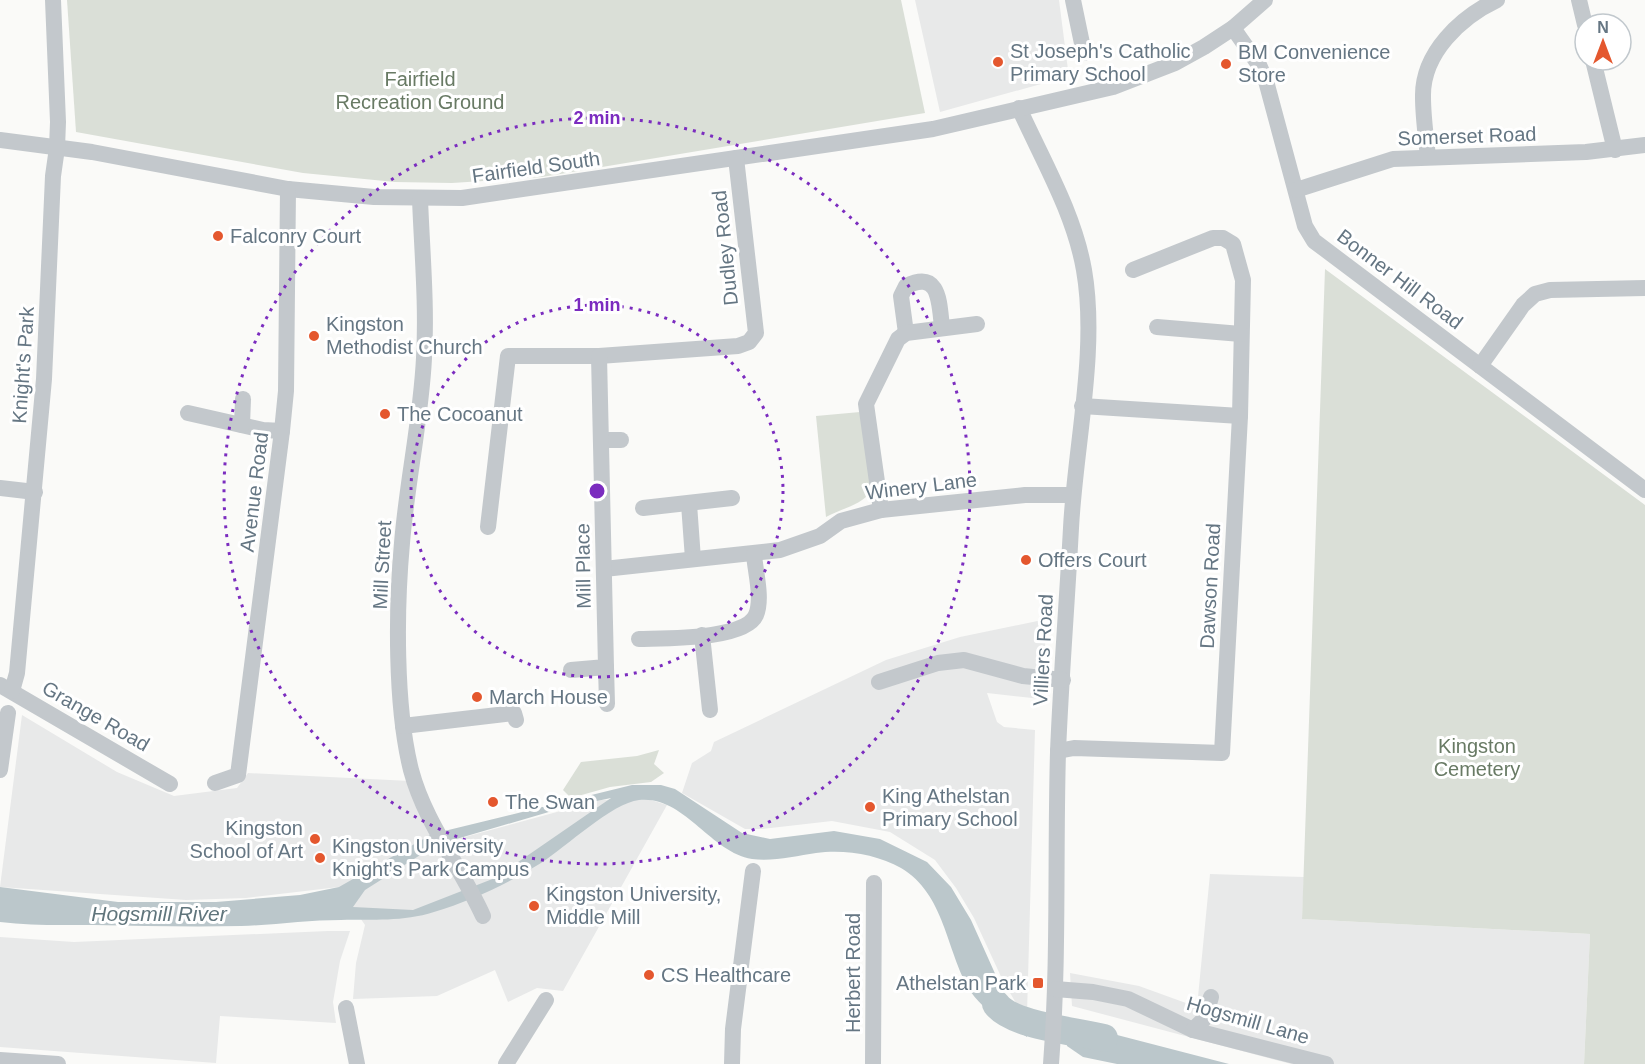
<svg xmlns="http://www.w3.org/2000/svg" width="1645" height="1064" font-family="Arial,sans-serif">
  <rect width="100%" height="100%" fill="#fafaf8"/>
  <g fill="#e8e9e9">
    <path d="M915,0H1059L1068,70L1059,79L940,112Z"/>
    <path d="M1047,619L1041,699L987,693L997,722L1004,727L1035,730L1027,1014L1016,1003L1003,981L974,918L956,888L935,860L890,832L832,821L762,829H745L682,793L692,763L711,751L714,742L886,660L960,637Z"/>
    <path d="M22,715L117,772L174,796L237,788L248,773L410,781L443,843L601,800L648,799L667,805L563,991L537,988L508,1002L495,970L437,996L353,999L356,963L365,925L339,887L246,898L186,900L0,887Z"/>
    <path d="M1210,874L1304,877L1302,919L1590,934L1584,1064H1291L1072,1006L1070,973L1139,986L1197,1007Z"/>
    <path d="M328,931H350L340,961L333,1002L336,1023L220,1016L216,1063L0,1047V937L74,942Z"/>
  </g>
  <g fill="#dadfd7">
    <path d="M67,0H901L925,113L542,177L452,183L395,182L303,173L76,132Z"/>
    <path d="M1325,269L1645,505V1064H1584L1590,934L1302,919Z"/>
    <path d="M860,412L872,490C861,506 842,508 826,517L816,416Z"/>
    <path d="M659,750L654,764L664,773L651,782L610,787L571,798L563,790L581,762L637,756Z"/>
  </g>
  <g fill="#bbc7cb" fill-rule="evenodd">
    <path d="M632,785H661L675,789L742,833L770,839L834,831L880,839L927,862L951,887L971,920L1006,998L1027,1020V1037C1007,1024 982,1010 969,989C946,950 945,894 901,868C877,854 843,849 816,853C796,856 772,862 752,859C710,852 684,795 639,800C612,803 566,847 541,863C509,883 471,901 434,912C403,922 373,919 341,920C308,920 275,925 241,926C192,927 143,926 94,925C63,925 31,926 0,922V887L118,902H216L300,895L339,887L432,834ZM611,798L495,878L413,910L353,907L365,890L436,845L559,809Z"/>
    <path d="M1067,1022L1229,1064H1117L1083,1057L1067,1046Z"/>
  </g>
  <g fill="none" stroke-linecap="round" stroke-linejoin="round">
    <path stroke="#bbc7cb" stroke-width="28" d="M996,1004C1012,1026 1077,1031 1104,1038"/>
    <g stroke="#c3c8cc" stroke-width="16">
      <path d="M1073,0L1084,53"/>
      <path d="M1579,0L1585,25"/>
      <path d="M1233,28L1259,65L1266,81L1305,226L1314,241L1645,490"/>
      <path d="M1593,60L1615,150"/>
      <path d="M1019,108C1043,161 1074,213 1084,270C1098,350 1075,447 1071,528C1067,603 1061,677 1058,752C1055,856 1059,960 1051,1064"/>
      <path d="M0,140L92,152L288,189L374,197L462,198L933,129L1113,87L1175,63L1204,47L1233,28L1265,0"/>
      <path d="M1428,157C1426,137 1423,117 1423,97C1422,53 1461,17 1497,0"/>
      <path d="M1296,190L1393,159L1586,152L1645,145"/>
      <path d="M420,199C422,252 427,305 424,358C421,420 407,481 402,543C396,609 395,706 411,770C425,823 461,867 483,916"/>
      <path d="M1133,270L1213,238H1223L1233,244L1243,280L1240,416"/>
      <path d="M1157,327L1241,334"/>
      <path d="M906,333L901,296L906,286C940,270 939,302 942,327"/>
      <path d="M1480,366L1523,305L1535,294L1550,290L1645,288"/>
      <path d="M188,413L263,430L282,431"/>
      <path d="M242,425L243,399"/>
      <path d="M602,440H621"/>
      <path d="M0,488L35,492"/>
      <path d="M689,504L693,559"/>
      <path d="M643,508L732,498"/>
      <path d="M881,510L866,404L898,339L906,333L977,324"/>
      <path d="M488,527L508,356H599L738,346L749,342L756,333L736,158"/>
      <path d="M604,569L780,550L820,536L841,521L881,510L1025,495H1072"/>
      <path d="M702,635L710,710"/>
      <path d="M639,639C664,638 745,640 756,615C763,598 755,571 754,554"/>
      <path d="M606,667L607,704"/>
      <path d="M571,670L606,667L599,356"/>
      <path d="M879,682L938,663L964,660L1023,676L1063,680"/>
      <path d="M0,685L170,784"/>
      <path d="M12,691L17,673L44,379L53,176L57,148L58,122L53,0"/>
      <path d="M403,726L514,713L516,720"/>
      <path d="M1058,751L1074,748L1222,753L1240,416L1082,406"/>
      <path d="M0,770L8,713"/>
      <path d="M215,783L238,775L282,431L286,391L288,189"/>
      <path d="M1055,989L1093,992L1128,999L1193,1030L1326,1064"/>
      <path d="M346,1008L357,1064"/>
      <path d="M1193,1030L1205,1018L1211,997"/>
      <path d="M0,1060L58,1064"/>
      <path d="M506,1064L546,1000"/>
      <path d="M732,1064L733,1029L753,871"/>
      <path d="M873,1064L874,883"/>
    </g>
  </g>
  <g fill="none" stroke="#7b2cbf" stroke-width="3" stroke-dasharray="3 6">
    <circle cx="597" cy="491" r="186"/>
    <circle cx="597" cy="491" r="373"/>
  </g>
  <g fill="#e4572e" stroke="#fff" stroke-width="2">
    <circle cx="998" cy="62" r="6"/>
    <circle cx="1226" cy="64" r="6"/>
    <circle cx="218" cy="236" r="6"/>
    <circle cx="314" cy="336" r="6"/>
    <circle cx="385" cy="414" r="6"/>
    <circle cx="1026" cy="560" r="6"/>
    <circle cx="477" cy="697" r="6"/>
    <circle cx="493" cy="802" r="6"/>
    <circle cx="870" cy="807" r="6"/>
    <circle cx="315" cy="839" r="6"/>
    <circle cx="320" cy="858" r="6"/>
    <circle cx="534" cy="906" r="6"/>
    <circle cx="649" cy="975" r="6"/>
    <rect x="1032" y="977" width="12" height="12" rx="3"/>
  </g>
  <g text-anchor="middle" stroke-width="6" stroke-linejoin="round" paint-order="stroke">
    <g font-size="20" fill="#657683" stroke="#fff" text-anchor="start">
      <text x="1010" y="58">St Joseph's Catholic<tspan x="1010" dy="23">Primary School</tspan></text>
      <text x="1238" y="59">BM Convenience<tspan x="1238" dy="23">Store</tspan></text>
      <text x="230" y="243">Falconry Court</text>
      <text x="326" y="331">Kingston<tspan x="326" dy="23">Methodist Church</tspan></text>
      <text x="397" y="421">The Cocoanut</text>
      <text x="1038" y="567">Offers Court</text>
      <text x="489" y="704">March House</text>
      <text x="882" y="803">King Athelstan<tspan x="882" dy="23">Primary School</tspan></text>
      <text x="505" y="809">The Swan</text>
      <text x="303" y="835" text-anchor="end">Kingston<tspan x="303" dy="23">School of Art</tspan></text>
      <text x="332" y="853">Kingston University<tspan x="332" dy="23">Knight's Park Campus</tspan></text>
      <text x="546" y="901">Kingston University,<tspan x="546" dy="23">Middle Mill</tspan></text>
      <text x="661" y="982">CS Healthcare</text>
      <text x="1026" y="990" text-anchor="end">Athelstan Park</text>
    </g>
    <g font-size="20" fill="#687a64" stroke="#fff">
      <text x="420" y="86">Fairfield<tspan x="420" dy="23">Recreation Ground</tspan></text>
      <text x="1477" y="753">Kingston<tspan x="1477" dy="23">Cemetery</tspan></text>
    </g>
    <g font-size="20" fill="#657683" stroke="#fff">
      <text transform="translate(1467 136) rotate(-2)" y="7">Somerset Road</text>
      <text transform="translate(536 167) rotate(-8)" y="7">Fairfield South</text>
      <text transform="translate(725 248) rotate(-96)" y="7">Dudley Road</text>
      <text transform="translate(1400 279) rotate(37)" y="7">Bonner Hill Road</text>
      <text transform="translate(23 365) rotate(-86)" y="7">Knight's Park</text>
      <text transform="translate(921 486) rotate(-7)" y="7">Winery Lane</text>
      <text transform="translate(254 492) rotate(-83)" y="7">Avenue Road</text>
      <text transform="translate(382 565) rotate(-87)" y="7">Mill Street</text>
      <text transform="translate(583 566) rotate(-91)" y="7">Mill Place</text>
      <text transform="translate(1210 586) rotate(-87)" y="7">Dawson Road</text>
      <text transform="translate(1043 650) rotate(-87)" y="7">Villiers Road</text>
      <text transform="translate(96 716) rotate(30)" y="7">Grange Road</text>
      <text transform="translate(853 973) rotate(-90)" y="7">Herbert Road</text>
      <text transform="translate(1248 1020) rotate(16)" y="7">Hogsmill Lane</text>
    </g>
    <g font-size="21" font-style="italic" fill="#60757c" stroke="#fff">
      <text x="159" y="921">Hogsmill River</text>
    </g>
  </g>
  <circle cx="597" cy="491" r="9" fill="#7b2cbf" stroke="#fff" stroke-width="3"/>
  <g font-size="18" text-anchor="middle" font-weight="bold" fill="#7b2cbf" stroke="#fff" stroke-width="6" stroke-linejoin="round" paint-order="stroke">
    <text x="597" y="124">2 min</text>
    <text x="597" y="311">1 min</text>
  </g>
  <g transform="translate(1603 42)"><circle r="28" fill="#ffffff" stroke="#c1c8cd" stroke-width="1.5"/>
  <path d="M0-4.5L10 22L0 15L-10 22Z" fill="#e4572e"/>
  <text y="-9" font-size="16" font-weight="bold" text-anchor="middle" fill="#657683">N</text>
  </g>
</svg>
